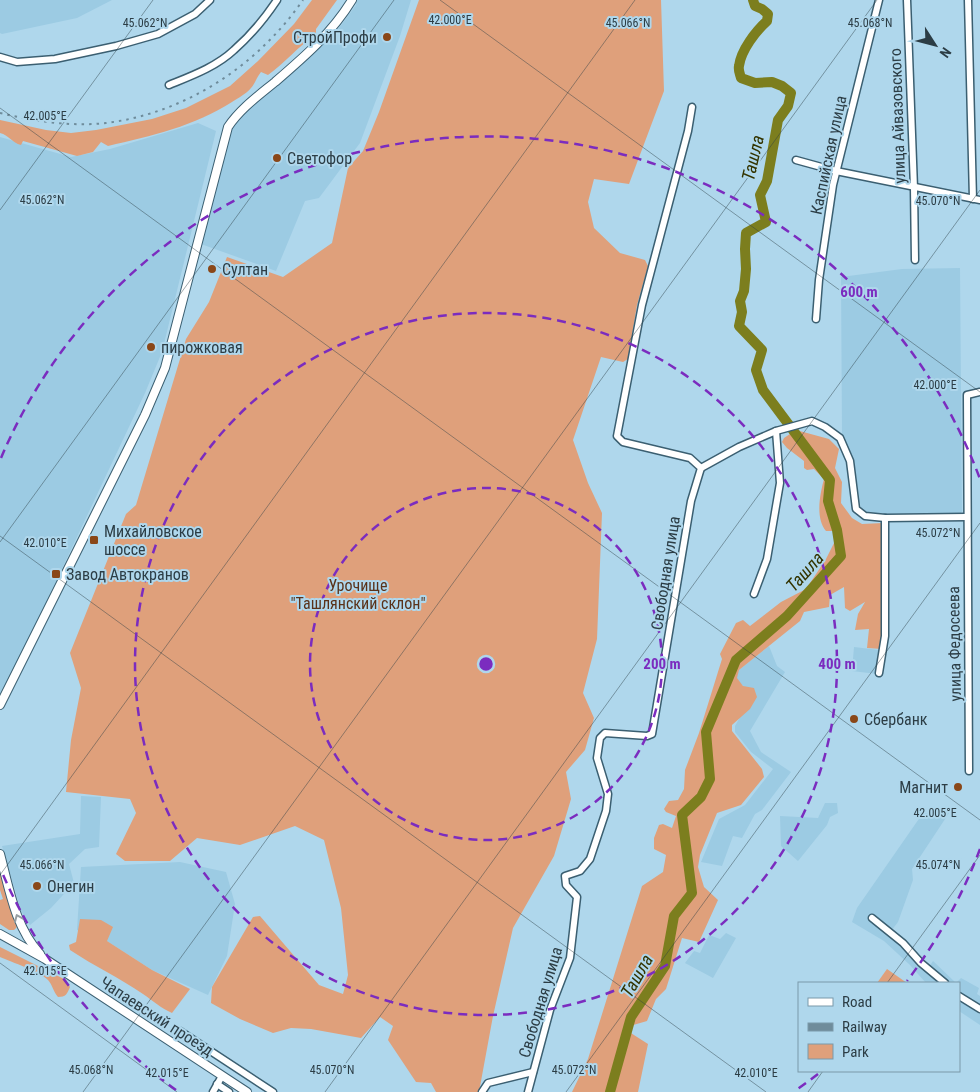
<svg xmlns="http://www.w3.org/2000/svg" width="980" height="1092" font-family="'Roboto Condensed',sans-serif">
  <rect width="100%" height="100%" fill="#afd7ec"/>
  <g fill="#9ccbe3">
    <path d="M0,0H112L77,18L2,34L0,33Z"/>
    <path d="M357,0H411L400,36L360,143L319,198L305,201L276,271L201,244L229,132L244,112L314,53L339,28L356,5Z"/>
    <path d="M198,123L216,131L162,352L145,393L0,700V137L71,157L110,149Z"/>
    <path d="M960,268L962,512L959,514H866L861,510L854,460L842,435L841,277L902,269Z"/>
    <path d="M769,646L777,666L785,672L750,731L761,752L791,772L762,810L755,814L742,838L733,836L722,866L701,862L719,819L745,805L773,769L751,752L735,732V726L753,694L735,679L739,670Z"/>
    <path d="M854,647L879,650L877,674L852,671Z"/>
    <path d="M81,796L101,797L99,847L85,849L69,864L74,883L51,908L30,925L21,911L2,846L80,834Z"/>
    <path d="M825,803H837L838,813L830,817L827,825L798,861L781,846L780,816L818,818Z"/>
    <path d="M923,813H949L912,869L913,880L898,922L888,935L903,947L939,983H926L910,965L884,941L852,922L857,908Z"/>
    <path d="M180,862L226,872L235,904L227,956L208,995L152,970L107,941L77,930L81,867Z"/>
    <path d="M726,933L736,938L713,978L685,963L694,951L700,953L709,935L720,939Z"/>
    <path d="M933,961L956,983L961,978L979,988L977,994L980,996V1006L959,993V983H947L929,967Z"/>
    <path d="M959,1000L980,1013V1025L959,1011Z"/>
  </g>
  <g fill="#dfa07b">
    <path d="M312,0H337L316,29V35C298,46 285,63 268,75L261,72C256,78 255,84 251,88C246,94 238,98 232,102C195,126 151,136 108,146L101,142L93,152L77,156L23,141L21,145C12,143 9,135 0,133V120L46,130L71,133L96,130L152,119L186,108L230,86L258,61L294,24Z"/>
    <path d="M419,0H661L664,91L629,184L594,179L588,202L594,228L620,253L645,260L648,266L637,305L628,359L623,362L601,357L573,440L588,483L602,513L597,639L583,693L594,718L585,750L566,772L571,799L554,856L513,928L493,1016L479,1092H436L431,1083L416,1082L388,1040L393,1026L380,1017L361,1038L311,1029L291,1028L273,1033L240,1019L211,1003L212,987L253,917L260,916L319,985L343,994L348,975L341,908L324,840L295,826L240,845L197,838L170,861H125L116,854L136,813L130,799L66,792L71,740L81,688L70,653L126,514L136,505L186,339L209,302L227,257L283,277L332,243L348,168L363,151L379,112Z"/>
    <path d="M796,430L829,439L839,449L835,468L842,482L841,503L852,518L862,524L883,523L882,649L867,648L869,629L855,630L858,614L865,602L850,611L845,608L844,587L830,595L829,607L804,612L800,621L739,670L737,678L743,686L754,688L757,697L750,709L732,725V731L762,769L764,777L741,805L717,813L700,855L698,867L704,887L718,900L699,942L682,938L666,989L656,999L647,1021L623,1028L648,1044L638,1092H572L588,1059L642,886L663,872L666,855L654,849V838L659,825L663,824L672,828L676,816L666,812L664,809L669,801L678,800L684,789L685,770L699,733L722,659L720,654L736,623L743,620L750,626L781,602L806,589L826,559L835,541L834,531H826C815,518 820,494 824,479L814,469L807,470L804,468V461L787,448L782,442L784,438Z"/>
    <path d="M0,872L17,927L14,930H9L0,924V900L3,899L0,890Z"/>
    <path d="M80,919L101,920L113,927L107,941L152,970L190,989L172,1013C161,1008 153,1001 143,994C120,978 94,966 70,950L69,945L76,942Z"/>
    <path d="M0,947L66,980L70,987C67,994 66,997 58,997C53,991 52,984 48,980C41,972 11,962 0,957Z"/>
    <path d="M887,969L907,983H877Z"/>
  </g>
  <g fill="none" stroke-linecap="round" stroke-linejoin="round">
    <path stroke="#7c7e1e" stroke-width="10" d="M610,1092L631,1017L665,966L674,916L692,893L682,815L701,797L710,779L706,732L736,660L787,616L841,556L837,530L828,501L830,480L763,390L756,370L762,350L739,326L742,312L740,301L744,291L746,269L745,249L746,233L766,222L760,195L767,181L778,120L788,106L791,93L782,86L772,82L755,83L741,78C740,74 738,70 739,66C741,50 756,31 767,21L768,14L762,9L755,6L753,0"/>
    <defs>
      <g id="minor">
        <path d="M907,0L914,188L915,260"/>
        <path d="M968,0L973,199"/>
        <path d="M0,57L17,62L55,59L116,46L158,34L195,14L210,0"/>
        <path d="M169,85C191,76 216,67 234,50C250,36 265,18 277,0"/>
        <path d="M796,160L836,171L980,200"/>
        <path d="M816,319L819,280L833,185L879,0"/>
        <path d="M701,468L739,447L776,431L812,421L825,427L840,438L850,461L856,509L865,516L885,518L966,517"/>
        <path d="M754,594L767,559L780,483L776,431"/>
        <path d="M879,673L885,636V518"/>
        <path d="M969,771L967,395L980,392"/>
        <path d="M872,918L903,943L921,963L945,983"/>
        <path d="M959,996L980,1009"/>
        <path d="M180,1031L273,1092"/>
        <path d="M217,1084L229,1092"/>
        <path d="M213,1092L222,1076"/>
        <path d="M482,1092L488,1083L533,1072"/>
        <path d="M528,1092L550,1010L570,958L577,897L566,885L565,876L580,871L590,859L606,811L608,794L597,758L600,738L605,733L647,736L652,734L691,501L701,468L690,458L623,442L617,436L642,305L688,131L692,107"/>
      </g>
      <g id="major">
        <path d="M0,705L145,415L165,368L228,127C240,109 258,96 275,82C304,57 332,33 352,0"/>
        <path d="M0,854C9,888 15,927 40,954"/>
        <path d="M0,934L45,959L247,1092"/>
      </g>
    </defs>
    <use href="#minor" stroke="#3b5f71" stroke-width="9"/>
    <use href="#major" stroke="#3b5f71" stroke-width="10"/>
    <use href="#minor" stroke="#fff" stroke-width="6"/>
    <use href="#major" stroke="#fff" stroke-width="8"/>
    <path stroke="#6f8c9b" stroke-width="2" stroke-dasharray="2.5 5" stroke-linecap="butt" d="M0,113C34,121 71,127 106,123C186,113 257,66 303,0"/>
  </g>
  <defs><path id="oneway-chevron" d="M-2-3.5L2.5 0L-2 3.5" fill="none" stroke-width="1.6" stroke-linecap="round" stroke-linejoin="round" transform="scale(1.25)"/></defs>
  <use stroke="#969ea2" href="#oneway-chevron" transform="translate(18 918) rotate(-113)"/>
  <path fill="none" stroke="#2c3d45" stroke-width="1" stroke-opacity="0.45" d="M440,0L980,392M0,108L980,820M0,210L153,0M0,536L766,1092M0,542L394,0M0,875L635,0M0,963L177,1092M887,983L980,855M83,1092L877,0M325,1092L980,190M566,1092L980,523M808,1092L823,1071"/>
  <g fill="none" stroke="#7b2cbf" stroke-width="2.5" stroke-dasharray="9 6">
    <circle cx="486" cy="664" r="176"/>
    <circle cx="486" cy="664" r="351"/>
    <path d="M980 849A527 527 0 0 1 907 981M818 1074A527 527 0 0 1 796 1090M176 1090A527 527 0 0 1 1 870M1 458A527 527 0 0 1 980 479"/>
  </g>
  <g fill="#8a4718" stroke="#afd7ec" stroke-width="2">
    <circle cx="387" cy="37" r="5"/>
    <circle cx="277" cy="158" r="5"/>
    <circle cx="212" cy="269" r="5"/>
    <circle cx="151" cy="347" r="5"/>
    <rect x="89" y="535" width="10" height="10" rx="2.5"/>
    <rect x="51" y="569" width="10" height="10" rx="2.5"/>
    <circle cx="854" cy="719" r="5"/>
    <circle cx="958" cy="787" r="5"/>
    <circle cx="37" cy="886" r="5"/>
  </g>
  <g text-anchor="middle" stroke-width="4" stroke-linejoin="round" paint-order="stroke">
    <g font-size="16" fill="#2c3d45" stroke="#afd7ec" text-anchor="start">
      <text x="377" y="43" text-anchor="end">СтройПрофи</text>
      <text x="287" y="164">Светофор</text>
      <text x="222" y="275">Султан</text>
      <text x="161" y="353">пирожковая</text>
      <text x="104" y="537">Михайловское<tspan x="104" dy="18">шоссе</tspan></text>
      <text x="66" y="580">Завод Автокранов</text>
      <text x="864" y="725">Сбербанк</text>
      <text x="948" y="793" text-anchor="end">Магнит</text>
      <text x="47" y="892">Онегин</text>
    </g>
    <g font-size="16" fill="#2c3d45" stroke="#afd7ec">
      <text transform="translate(897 116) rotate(-92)" y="6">улица Айвазовского</text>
      <text transform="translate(828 155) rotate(-78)" y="6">Каспийская улица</text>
      <text transform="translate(665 573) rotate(-81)" y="6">Свободная улица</text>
      <text transform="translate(954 644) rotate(-91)" y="6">улица Федосеева</text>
      <text transform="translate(540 1002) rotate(-73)" y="6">Свободная улица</text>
      <text transform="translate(157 1016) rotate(33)" y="6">Чапаевский проезд</text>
    </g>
    <g font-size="16" fill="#5a3219" stroke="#afd7ec">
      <text x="358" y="591">Урочище<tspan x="358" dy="18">"Ташлянский склон"</tspan></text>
    </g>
    <g font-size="18" font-style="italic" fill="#333400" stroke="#afd7ec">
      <text transform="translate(753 158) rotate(-77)" y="6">Ташла</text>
      <text transform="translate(805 572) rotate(-48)" y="6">Ташла</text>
      <text transform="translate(637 976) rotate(-60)" y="6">Ташла</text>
    </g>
  </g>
  <g font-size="12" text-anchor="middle" fill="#2c3d45" stroke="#afd7ec" stroke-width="4" stroke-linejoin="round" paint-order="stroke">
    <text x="450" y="24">42.000°E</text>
    <text x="628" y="27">45.066°N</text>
    <text x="870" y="27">45.068°N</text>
    <text x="145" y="27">45.062°N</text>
    <text x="45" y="120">42.005°E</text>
    <text x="42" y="204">45.062°N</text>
    <text x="938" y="205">45.070°N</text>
    <text x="935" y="389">42.000°E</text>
    <text x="938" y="537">45.072°N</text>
    <text x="45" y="547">42.010°E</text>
    <text x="935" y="817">42.005°E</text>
    <text x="42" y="869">45.066°N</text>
    <text x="938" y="869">45.074°N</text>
    <text x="45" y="975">42.015°E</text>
    <text x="91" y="1074">45.068°N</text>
    <text x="332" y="1074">45.070°N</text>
    <text x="574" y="1074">45.072°N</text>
    <text x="167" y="1077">42.015°E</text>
    <text x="756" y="1077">42.010°E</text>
  </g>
  <circle cx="486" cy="664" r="8" fill="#7b2cbf" stroke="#afd7ec" stroke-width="2.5"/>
  <g font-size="15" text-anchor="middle" font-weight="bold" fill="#7b2cbf" stroke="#afd7ec" stroke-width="4" stroke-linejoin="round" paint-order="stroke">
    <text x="859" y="297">600 m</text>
    <text x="662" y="669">200 m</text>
    <text x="837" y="669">400 m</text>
  </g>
  <rect x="798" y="982" width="162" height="90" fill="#afd7ec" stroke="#7b99a9"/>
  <rect x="808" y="998" width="25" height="8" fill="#ffffff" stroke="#7b99a9"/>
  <text x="842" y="1007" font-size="15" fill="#2c3d45">Road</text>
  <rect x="808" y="1023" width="25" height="8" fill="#6f8c9b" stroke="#7b99a9"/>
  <text x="842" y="1032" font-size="15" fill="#2c3d45">Railway</text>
  <rect x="808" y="1044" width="25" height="15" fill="#dfa07b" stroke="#7b99a9"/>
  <text x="842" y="1057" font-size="15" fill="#2c3d45">Park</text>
  <g transform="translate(935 45) rotate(126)" stroke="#afd7ec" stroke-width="4" paint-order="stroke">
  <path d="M0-4L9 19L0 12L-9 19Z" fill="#2c3d45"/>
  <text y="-8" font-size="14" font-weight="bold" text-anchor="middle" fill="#2c3d45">N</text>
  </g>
</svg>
